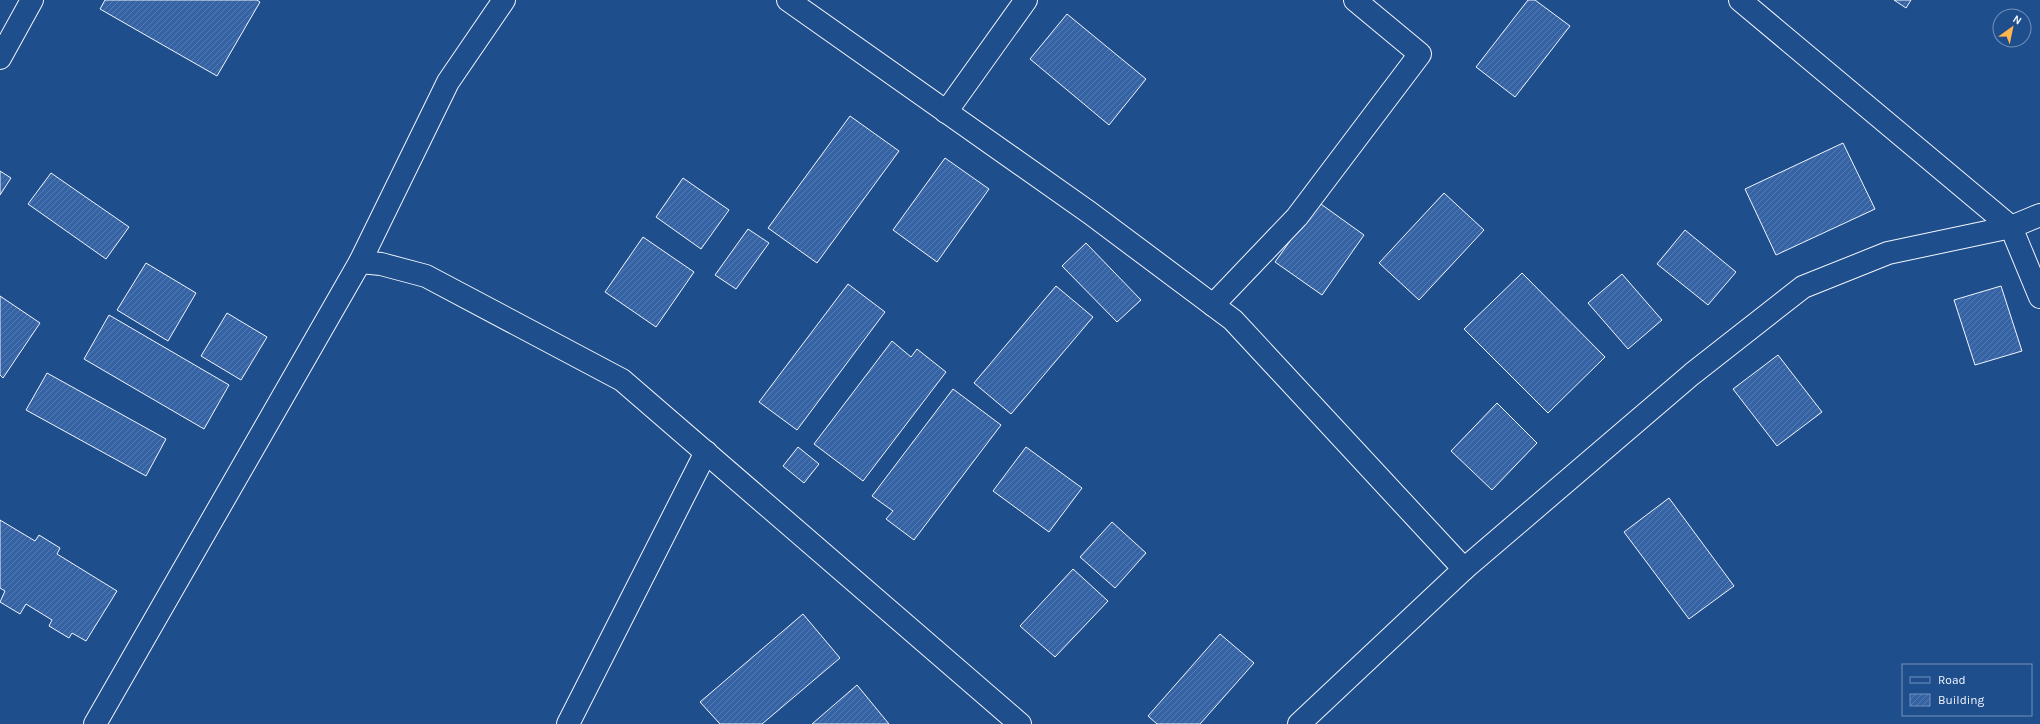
<svg xmlns="http://www.w3.org/2000/svg" width="2040" height="724" font-family="Karla,sans-serif">
  <defs>
    <pattern id="building-hatch" width="6" height="6" patternUnits="userSpaceOnUse"><rect width="6" height="6" fill="#3563a3"/><path d="M-1 1l2-2M0 6l6-6M5 7l2-2" fill="none" stroke="#537ab1"/></pattern>
  </defs>
  <rect width="100%" height="100%" fill="#1f4e8c"/>
  <g fill="url(#building-hatch)" stroke="#f2f6ff">
    <path d="M105,0H257L260,2L217,76L100,9Z"/>
    <path d="M1528,0H1535L1570,26L1515,97L1476,67Z"/>
    <path d="M1894,0H1911L1906,8Z"/>
    <path d="M1067,14L1146,79L1109,125L1030,59Z"/>
    <path d="M850,116L899,151L817,263L768,228Z"/>
    <path d="M1843,143L1875,209L1776,255L1745,189Z"/>
    <path d="M945,158L989,189L937,262L893,230Z"/>
    <path d="M0,171L11,178L0,195Z"/>
    <path d="M51,173L129,227L106,259L28,204Z"/>
    <path d="M683,178L729,210L701,249L656,217Z"/>
    <path d="M1444,193L1484,230L1419,300L1379,263Z"/>
    <path d="M1318,202L1364,235L1322,295L1275,262Z"/>
    <path d="M748,229L769,243L736,289L715,275Z"/>
    <path d="M1685,230L1736,272L1708,305L1657,264Z"/>
    <path d="M643,237L694,272L656,327L605,292Z"/>
    <path d="M1086,243L1141,300L1117,322L1062,266Z"/>
    <path d="M146,263L196,293L168,341L117,310Z"/>
    <path d="M1522,273L1605,357L1548,413L1464,329Z"/>
    <path d="M1622,274L1662,320L1628,349L1588,303Z"/>
    <path d="M848,284L885,312L797,430L759,402Z"/>
    <path d="M1056,286L1093,317L1011,414L974,383Z"/>
    <path d="M2001,286L2022,351L1975,365L1954,300Z"/>
    <path d="M0,296L40,323L3,378L0,375Z"/>
    <path d="M227,313L267,337L241,380L201,356Z"/>
    <path d="M109,315L229,385L204,429L84,359Z"/>
    <path d="M892,341L911,357L917,349L946,372L863,481L814,444Z"/>
    <path d="M1778,355L1822,412L1777,446L1733,389Z"/>
    <path d="M47,373L166,439L146,476L26,410Z"/>
    <path d="M953,389L1001,425L914,540L886,519L893,511L872,496Z"/>
    <path d="M1497,403L1537,443L1492,490L1451,451Z"/>
    <path d="M798,447L819,464L804,483L783,466Z"/>
    <path d="M1026,447L1082,488L1049,532L993,491Z"/>
    <path d="M1669,498L1734,586L1689,619L1624,532Z"/>
    <path d="M0,520L35,541L39,535L60,548L57,554L117,591L86,641L72,633L69,638L49,626L52,620L26,604L20,614L0,602L5,591L0,588Z"/>
    <path d="M1112,522L1146,553L1115,588L1080,557Z"/>
    <path d="M1073,569L1108,601L1055,657L1020,626Z"/>
    <path d="M803,614L840,658L762,724H720L700,702Z"/>
    <path d="M1220,634L1254,663L1200,724H1157L1148,716Z"/>
    <path d="M857,685L889,724H812Z"/>
  </g>
  <g fill="none" stroke-linecap="round" stroke-linejoin="round">
    <defs>
      <g id="minor">
        <path d="M788,0L1090,213L1233,320L1464,569"/>
        <path d="M1740,0L2011,227L2040,297"/>
        <path d="M0,58L32,0"/>
        <path d="M946,112L1026,0"/>
        <path d="M360,262L448,82L504,0"/>
        <path d="M1213,305L1297,217L1420,54L1355,0"/>
        <path d="M95,724L360,262L381,264L426,276L622,380L1020,724"/>
        <path d="M568,724L706,452"/>
        <path d="M1299,724L1464,569L1692,374L1803,287L1888,253L2011,227L2040,215"/>
      </g>
    </defs>
    <use href="#minor" stroke="#f2f6ff" stroke-width="24"/>
    <use href="#minor" stroke="#1f4e8c" stroke-width="22"/>
  </g>
  <rect x="1902" y="664" width="130" height="52" fill="#1f4e8c" stroke="#7391ba"/>
  <rect x="1910" y="677" width="20" height="6" fill="#1f4e8c" stroke="#7391ba"/>
  <text x="1938" y="684" font-size="12" fill="#f2f6ff">Road</text>
  <rect x="1910" y="694" width="20" height="12" fill="url(#building-hatch)" stroke="#7391ba"/>
  <text x="1938" y="704" font-size="12" fill="#f2f6ff">Building</text>
  <g transform="translate(2012 28) rotate(33)"><circle r="19" fill="#1f4e8c" stroke="#7391ba"/>
  <path d="M0-3L7 15L0 10L-7 15Z" fill="#ffb74d"/>
  <text y="-6" font-size="11" font-weight="bold" text-anchor="middle" fill="#f2f6ff">N</text>
  </g>
</svg>
